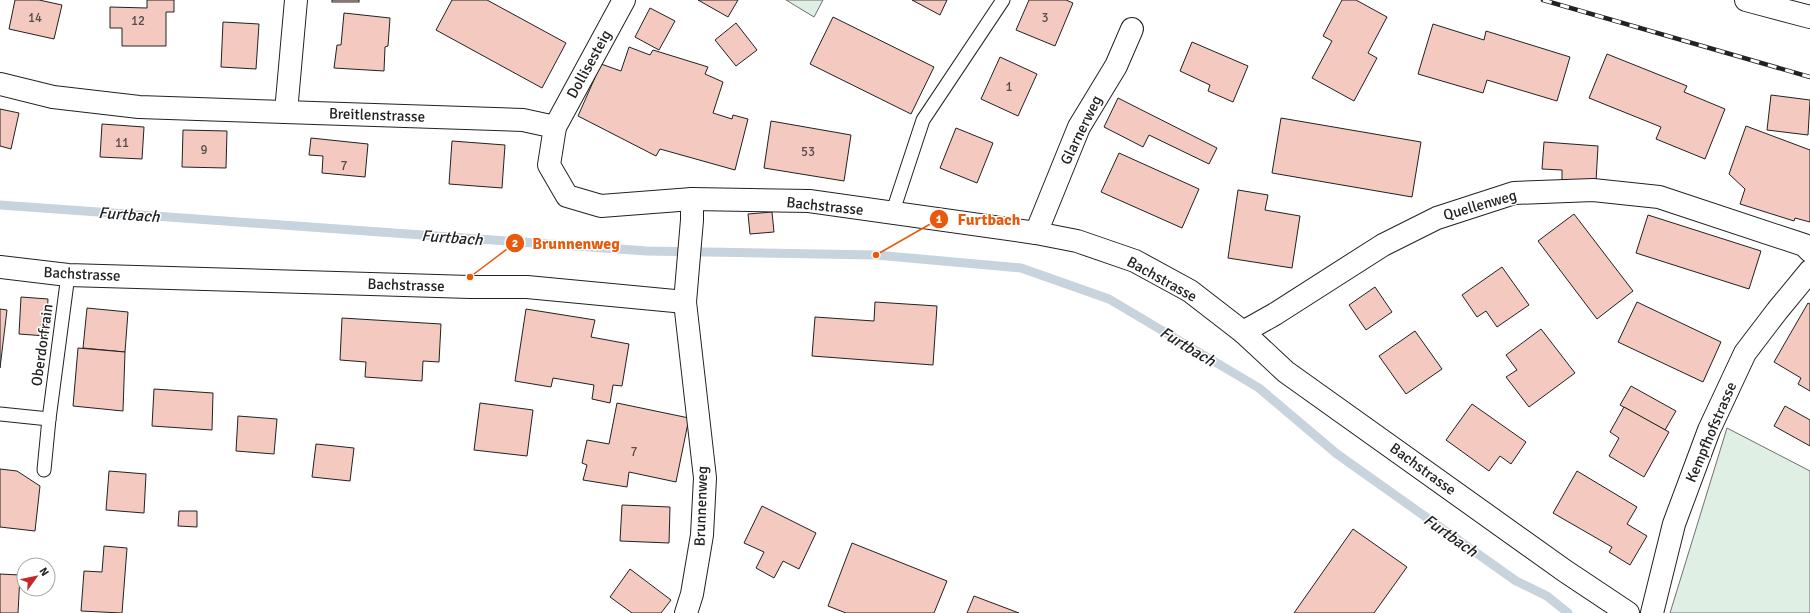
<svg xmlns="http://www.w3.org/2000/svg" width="1810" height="613" font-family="Signika,sans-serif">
  <rect width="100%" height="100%" fill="#fff"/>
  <g fill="#e0efe3" stroke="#6f6f6f">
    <path d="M786,0H823L814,17Z"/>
    <path d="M1727,428L1810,471V613H1670Z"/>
  </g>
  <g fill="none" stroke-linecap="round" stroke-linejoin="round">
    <path stroke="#c7d3dd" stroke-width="9" d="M0,205L647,251L876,255L1021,268L1109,299L1259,388L1337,454L1516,581L1547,596L1568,613"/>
  </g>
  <g fill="#f3c9c0" stroke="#222">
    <path d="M15,0H39L62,5L54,39L9,29Z"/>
    <path d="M147,0H174V12H166V46H122V28H110V7L147,8Z"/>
    <rect x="332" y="0" width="27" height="2"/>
    <path d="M452,0H487L566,43L542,88L436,30Z"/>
    <path d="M698,0H738L728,17Z"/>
    <path d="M912,0H947L940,15Z"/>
    <path d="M1029,0H1066L1073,3L1055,46L1016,30Z"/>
    <path d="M1342,0H1356L1387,17L1368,53L1377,58L1354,101L1312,78L1332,41L1323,36Z"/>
    <path d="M650,8L675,21L659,50L635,37Z"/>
    <path d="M344,13L390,18L388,46L385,47L384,71L334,68L337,45H341Z"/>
    <path d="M833,17L934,67L911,114L810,64Z"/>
    <path d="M223,22L259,24L256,69L221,67Z"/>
    <path d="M736,23L757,50L736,66L715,40Z"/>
    <path d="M1433,24L1484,40L1486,31L1570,57L1557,101L1487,80L1483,93L1418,74Z"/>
    <path d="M1192,42L1248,66L1233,102L1208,91L1210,85L1180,71Z"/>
    <path d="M629,47L650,55L653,50L708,67L705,74L723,82L713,113L732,119L733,115L748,119L735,170L660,149L656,156L578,116L601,64L621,71Z"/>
    <path d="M1607,54L1687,86L1684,92L1725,109L1705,159L1656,139L1661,127L1589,98Z"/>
    <path d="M1000,57L1037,74L1018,116L981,99Z"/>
    <path d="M1771,95L1810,100L1808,135L1767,130Z"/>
    <path d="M1118,98L1217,148L1209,164L1149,135L1143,147L1104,127Z"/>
    <path d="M0,109L19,113L11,149L0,146Z"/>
    <path d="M1281,118L1421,142L1412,197L1272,173Z"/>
    <path d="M771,121L851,135L844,181L764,168Z"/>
    <path d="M102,124L144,127L142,159L100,157Z"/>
    <path d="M1746,126L1810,150V222L1795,218L1794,221L1740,204L1745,189L1729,174Z"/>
    <path d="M956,128L993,143L977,183L940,168Z"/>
    <path d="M183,130L227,131L226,168L182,167Z"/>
    <path d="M311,138L368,144L365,177L322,173L323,156L309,155Z"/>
    <path d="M452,141L505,145L502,188L449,184Z"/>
    <path d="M1544,142L1598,146L1596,182L1562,180V170L1542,169Z"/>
    <path d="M1119,153L1199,189L1182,228L1101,192Z"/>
    <path d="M1238,190L1268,195L1265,210L1300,216L1292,268L1228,258Z"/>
    <path d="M772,212L774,232L750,234L748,214Z"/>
    <path d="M1574,214L1633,291L1597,319L1538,241Z"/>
    <path d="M1648,215L1761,251L1749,289L1636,253Z"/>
    <path d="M1502,267L1529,305L1497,327L1486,311L1477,317L1462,295Z"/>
    <path d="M1375,287L1392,312L1366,330L1349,305Z"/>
    <path d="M21,297L48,299L46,336L19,334Z"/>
    <path d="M875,302L937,306L933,365L812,356L815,317L874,321Z"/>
    <path d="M1637,302L1721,342L1703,382L1618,342Z"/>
    <path d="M1808,303L1810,304V391L1798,384L1801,378L1774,362Z"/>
    <path d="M87,308L128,312L125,352L83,348Z"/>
    <path d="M0,309L7,310L0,368Z"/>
    <path d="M526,309L595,320L591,337L629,344L622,386L613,385L610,403L592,399L594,385L553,378L551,387L515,381Z"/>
    <path d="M342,318L441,324L439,362L423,361L422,381L365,377L366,362L340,360Z"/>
    <path d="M1541,329L1575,373L1529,407L1506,377L1517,370L1506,355Z"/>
    <path d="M1415,331L1442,369L1406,394L1379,356Z"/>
    <path d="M78,348L125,352L123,411L73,406Z"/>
    <path d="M1631,386L1676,411L1665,430L1620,405Z"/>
    <path d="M154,389L213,393L212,430L152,426Z"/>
    <path d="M480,403L533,410L527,456L474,450Z"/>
    <path d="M617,403L689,418L676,482L629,472L627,487L583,480L587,465L582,463L587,440L609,444Z"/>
    <path d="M1472,404L1526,442L1511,464L1500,456L1489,471L1446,440Z"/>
    <path d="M1785,406L1810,420V446L1774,426Z"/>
    <path d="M1624,407L1669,432L1644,477L1609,456L1619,438L1610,432Z"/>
    <path d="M238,416L277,419L274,454L236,451Z"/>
    <path d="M316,444L354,448L350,481L312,477Z"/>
    <path d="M0,469L17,471L40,486L35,531L0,527Z"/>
    <path d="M109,471L146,474L144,513L106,510Z"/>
    <path d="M1577,471L1637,507L1627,524L1647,536L1630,565L1609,552L1612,547L1553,513Z"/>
    <path d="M622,505L670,507L669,543L620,541Z"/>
    <path d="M762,506L816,533L799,569L783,561L774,578L756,568L764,552L744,543Z"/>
    <path d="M179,511H197V527L178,526Z"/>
    <path d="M1353,529L1407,567L1374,613H1294Z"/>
    <path d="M852,543L947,581L934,613H846L828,606Z"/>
    <path d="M104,546L127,548L122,613L81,611L84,571L102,572Z"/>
    <path d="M630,569L671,600L661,613H632L610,597Z"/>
    <path d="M0,574L20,575L18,613H0Z"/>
    <path d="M974,596L1019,613H967Z"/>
  </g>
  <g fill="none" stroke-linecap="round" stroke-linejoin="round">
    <defs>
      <g id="lane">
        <path d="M892,214L923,120L1003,0"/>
        <path d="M0,414L49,419"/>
        <path d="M44,470L49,419L68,275"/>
      </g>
      <g id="street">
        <path d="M1746,0L1810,17"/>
        <path d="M0,84L53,97L139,107L523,120L555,127L549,165L567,196L601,206L692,199L809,201L1036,233L1077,241L1135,261L1190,291L1243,332L1286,372L1565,571L1628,613"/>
        <path d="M286,112L296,0"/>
        <path d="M555,127L624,0"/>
        <path d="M1036,233L1079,127L1116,66L1132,29"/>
        <path d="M0,267L68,275L470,287H527L685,302"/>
        <path d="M1243,332L1275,314L1383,245L1437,218L1514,193L1593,190L1659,197L1804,245L1810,251"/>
        <path d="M686,613L692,594L702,535L705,478L685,302L692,220V199"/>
        <path d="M1652,613L1674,524L1709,430L1745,353L1777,311L1810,271"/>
      </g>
    </defs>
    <use href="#lane" stroke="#222" stroke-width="15"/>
    <use href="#street" stroke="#222" stroke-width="24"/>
    <use href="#lane" stroke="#fff" stroke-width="13"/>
    <use href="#street" stroke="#fff" stroke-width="22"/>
    <defs>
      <path id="rail" d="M1543,0L1810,77"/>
    </defs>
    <use href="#rail" stroke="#222" stroke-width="4.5"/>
    <use href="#rail" stroke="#fff" stroke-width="3" stroke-dasharray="9" stroke-linecap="butt"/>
  </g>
  <g text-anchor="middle" stroke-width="3" stroke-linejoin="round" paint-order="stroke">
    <g font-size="13" fill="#564c4a">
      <text x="35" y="22">14</text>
      <text x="1045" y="22">3</text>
      <text x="138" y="25">12</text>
      <text x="1009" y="91">1</text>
      <text x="122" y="147">11</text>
      <text x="204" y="154">9</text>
      <text x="808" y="156">53</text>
      <text x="344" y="170">7</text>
      <text x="634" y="456">7</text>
    </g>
    <g font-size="15" fill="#222" stroke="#fff">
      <text transform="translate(589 64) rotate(-61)" y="5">Dollisesteig</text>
      <text transform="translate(377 115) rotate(2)" y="5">Breitlenstrasse</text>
      <text transform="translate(1081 130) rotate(-64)" y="5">Glarnerweg</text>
      <text transform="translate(1480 205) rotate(-16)" y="5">Quellenweg</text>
      <text transform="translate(825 206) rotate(6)" y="5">Bachstrasse</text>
      <text transform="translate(82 274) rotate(3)" y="5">Bachstrasse</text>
      <text transform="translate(1162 279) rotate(29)" y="5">Bachstrasse</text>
      <text transform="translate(406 285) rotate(2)" y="5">Bachstrasse</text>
      <text transform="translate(42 345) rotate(-82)" y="5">Oberdorfrain</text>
      <text transform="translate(1711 432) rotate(-67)" y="5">Kempfhofstrasse</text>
      <text transform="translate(1423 469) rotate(36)" y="5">Bachstrasse</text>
      <text transform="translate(701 506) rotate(-88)" y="5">Brunnenweg</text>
    </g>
    <g font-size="16" font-style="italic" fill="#222" stroke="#fff">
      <text transform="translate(129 214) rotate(4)" y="6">Furtbach</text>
      <text transform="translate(452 237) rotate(4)" y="6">Furtbach</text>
      <text transform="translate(1188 346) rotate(31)" y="6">Furtbach</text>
      <text transform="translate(1451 535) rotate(35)" y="6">Furtbach</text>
    </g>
  </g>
  <path fill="none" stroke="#e8590c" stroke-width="1.5" d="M876 255L939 219M470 277L515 243"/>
  <g fill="#e8590c" stroke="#fff" stroke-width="1.5">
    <circle cx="876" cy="255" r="4"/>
    <circle cx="470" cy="277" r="4"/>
    <circle cx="939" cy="219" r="10"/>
    <circle cx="515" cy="243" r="10"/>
  </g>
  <g font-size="12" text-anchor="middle" font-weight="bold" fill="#fff">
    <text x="939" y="223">1</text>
    <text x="515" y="247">2</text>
  </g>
  <g font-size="16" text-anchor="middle" font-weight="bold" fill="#e8590c" stroke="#fff" stroke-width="3" stroke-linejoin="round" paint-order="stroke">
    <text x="989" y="225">Furtbach</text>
    <text x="576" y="249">Brunnenweg</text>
  </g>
  <g transform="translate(36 577) rotate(57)"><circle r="19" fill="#ffffff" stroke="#a7a7a7"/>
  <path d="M0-3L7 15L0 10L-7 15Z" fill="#c62828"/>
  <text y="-6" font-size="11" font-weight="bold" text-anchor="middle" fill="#222222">N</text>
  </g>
</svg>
